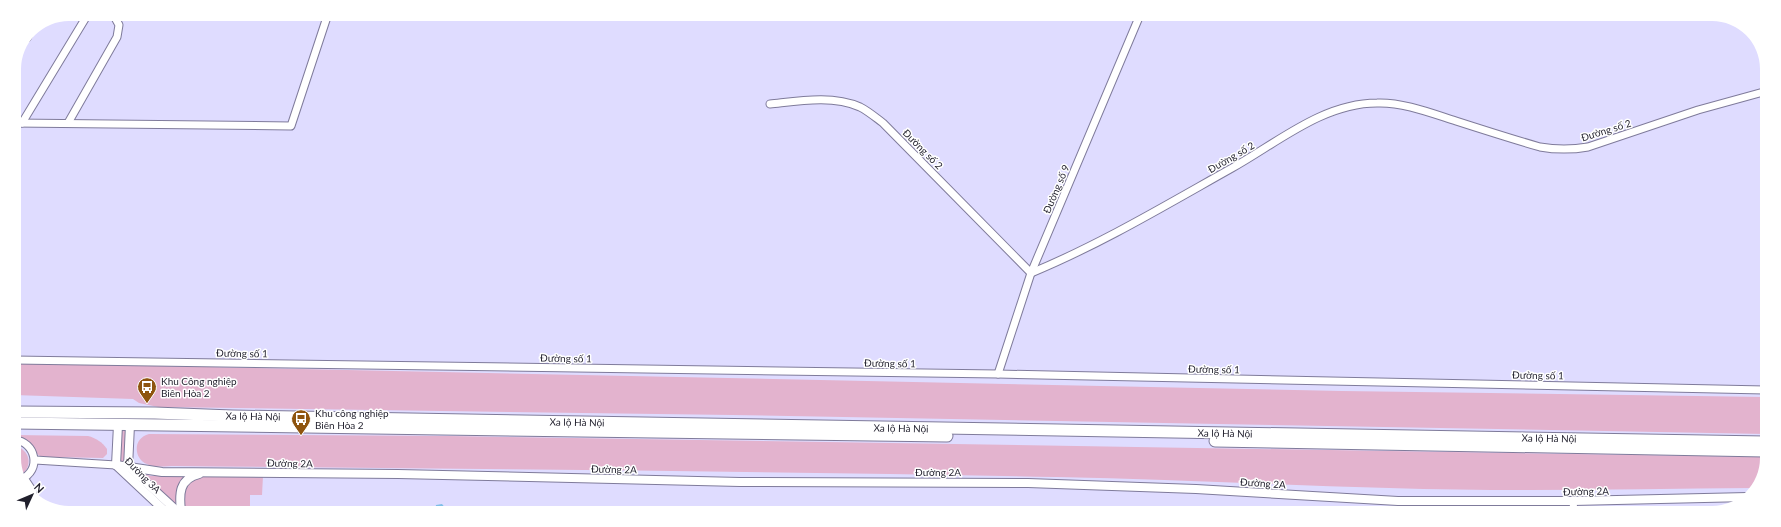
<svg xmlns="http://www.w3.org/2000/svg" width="1781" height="527" font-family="Lato,sans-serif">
  <defs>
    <pattern id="water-ripples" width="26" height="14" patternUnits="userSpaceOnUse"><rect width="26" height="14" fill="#7ebee7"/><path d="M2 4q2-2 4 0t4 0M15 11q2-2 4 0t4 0" fill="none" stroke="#6da3c6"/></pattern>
  </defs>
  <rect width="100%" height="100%" fill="#dfdcff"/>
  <g fill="#e3b3ce">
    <path d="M14,363L1342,391L1765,397V434L732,415L158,407L139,403L133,399L14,395Z"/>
    <path d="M126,428L125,464L120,463L122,429Z"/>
    <path d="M149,434L449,436L1765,457V472L1754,488C1633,489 1511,492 1389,488C1278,485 1167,479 1056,477C762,471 469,469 175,466C166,466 154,468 147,464C133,458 133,438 149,434Z"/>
    <path d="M14,435L88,436C96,438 102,442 107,449V454L103,458L48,457L40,456L14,438Z"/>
    <path d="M14,446C30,448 34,468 20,475L14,461Z"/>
    <path d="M141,473L151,476H188L179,508Z"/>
    <path d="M200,476H263L262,495H250V509L261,511H183L185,484Z"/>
  </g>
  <path fill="url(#water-ripples)" d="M442,504L446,509V512L435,511L436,505Z"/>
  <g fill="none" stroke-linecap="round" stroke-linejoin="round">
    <defs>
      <g id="minor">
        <path d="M27,38L32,29"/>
        <path d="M770,104C799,101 832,95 860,107C868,111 875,117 883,123L1031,273C1101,244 1166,205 1232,168C1277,143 1323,103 1377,103C1403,102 1431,113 1456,121C1484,130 1512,139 1540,147C1557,150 1571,150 1588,147L1698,110L1767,91"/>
        <path d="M14,123L291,126L328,14"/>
        <path d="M22,123L88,14"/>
        <path d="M68,123L117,37L119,25L113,14"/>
        <path d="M14,360L998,374L1765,390"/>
        <path d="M998,374L1031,273L1140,15"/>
        <path d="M14,440C36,441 42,471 21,479"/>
        <path d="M35,460L116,465"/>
        <path d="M24,478L32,490L33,496"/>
        <path d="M1573,501L1574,513"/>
      </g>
      <g id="tertiary">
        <path d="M118,425L116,465L165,511"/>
        <path d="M116,465L162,472L398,474L740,482L1028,483L1196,489L1398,501H1573L1748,497"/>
        <path d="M128,467L130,425"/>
        <path d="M129,467L177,511"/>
        <path d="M181,511C179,494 179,479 199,474"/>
      </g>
      <g id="trunk">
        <path d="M14,412L155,413L232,416L1765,442"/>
        <path d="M14,423L947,436"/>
        <path d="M1215,441L1765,451"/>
      </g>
    </defs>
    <use href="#minor" stroke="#7f7b9b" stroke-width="9"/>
    <use href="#tertiary" stroke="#7f7b9b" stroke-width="10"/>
    <use href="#trunk" stroke="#7f7b9b" stroke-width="13"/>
    <use href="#minor" stroke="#fff" stroke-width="7"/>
    <use href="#tertiary" stroke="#fff" stroke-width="8"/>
    <use href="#trunk" stroke="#fff" stroke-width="11"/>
  </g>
  <defs>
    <symbol id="bus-pin" viewBox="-11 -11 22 30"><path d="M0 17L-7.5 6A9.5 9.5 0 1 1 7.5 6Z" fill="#8e540e" stroke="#fff"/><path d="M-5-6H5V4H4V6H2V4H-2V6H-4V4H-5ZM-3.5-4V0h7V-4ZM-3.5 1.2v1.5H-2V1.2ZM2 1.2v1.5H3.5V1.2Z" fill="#fff"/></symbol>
  </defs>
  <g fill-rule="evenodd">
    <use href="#bus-pin" x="136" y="376" width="22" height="30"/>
    <use href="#bus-pin" x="290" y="408" width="22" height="30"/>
  </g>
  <g text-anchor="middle" stroke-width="3" stroke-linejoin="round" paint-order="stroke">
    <g font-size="10" fill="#201f2c" stroke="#fff">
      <text transform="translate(1606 130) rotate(-17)" y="4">Đường số 2</text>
      <text transform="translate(923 149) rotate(45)" y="4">Đường số 2</text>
      <text transform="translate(1231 157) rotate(-30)" y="4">Đường số 2</text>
      <text transform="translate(1056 189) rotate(-67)" y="4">Đường số 9</text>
      <text transform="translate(242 353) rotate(1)" y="4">Đường số 1</text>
      <text transform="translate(566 358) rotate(1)" y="4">Đường số 1</text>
      <text transform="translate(890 363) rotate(1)" y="4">Đường số 1</text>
      <text transform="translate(1214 369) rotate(1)" y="4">Đường số 1</text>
      <text transform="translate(1538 375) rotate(1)" y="4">Đường số 1</text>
      <text transform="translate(253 416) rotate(1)" y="4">Xa lộ Hà Nội</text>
      <text transform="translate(577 422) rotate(1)" y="4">Xa lộ Hà Nội</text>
      <text transform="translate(901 428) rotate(1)" y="4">Xa lộ Hà Nội</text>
      <text transform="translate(1225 433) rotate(1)" y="4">Xa lộ Hà Nội</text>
      <text transform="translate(1549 438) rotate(1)" y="4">Xa lộ Hà Nội</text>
      <text transform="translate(290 463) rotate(1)" y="4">Đường 2A</text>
      <text transform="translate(614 469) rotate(1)" y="4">Đường 2A</text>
      <text x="938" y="476">Đường 2A</text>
      <text transform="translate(143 475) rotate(45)" y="4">Đường 3A</text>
      <text transform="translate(1263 483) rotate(4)" y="4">Đường 2A</text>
      <text transform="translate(1586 491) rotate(-1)" y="4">Đường 2A</text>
    </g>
    <g font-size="10" fill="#201f2c" stroke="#fff" text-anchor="start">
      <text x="161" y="385">Khu Công nghiệp<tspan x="161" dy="12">Biên Hòa 2</tspan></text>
      <text x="315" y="417">Khu công nghiệp<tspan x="315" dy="12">Biên Hòa 2</tspan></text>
    </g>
  </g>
  <path d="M0 0H1781V527H0ZM69 21H1712A48 48 0 0 1 1760 69V458A48 48 0 0 1 1712 506H69A48 48 0 0 1 21 458V69A48 48 0 0 1 69 21Z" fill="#fff" fill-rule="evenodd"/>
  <g transform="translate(32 495) rotate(46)" stroke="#ffffff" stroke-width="3" paint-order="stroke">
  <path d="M0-3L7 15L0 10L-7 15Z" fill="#201f2c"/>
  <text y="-6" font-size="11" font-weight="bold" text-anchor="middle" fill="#201f2c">N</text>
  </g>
</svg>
